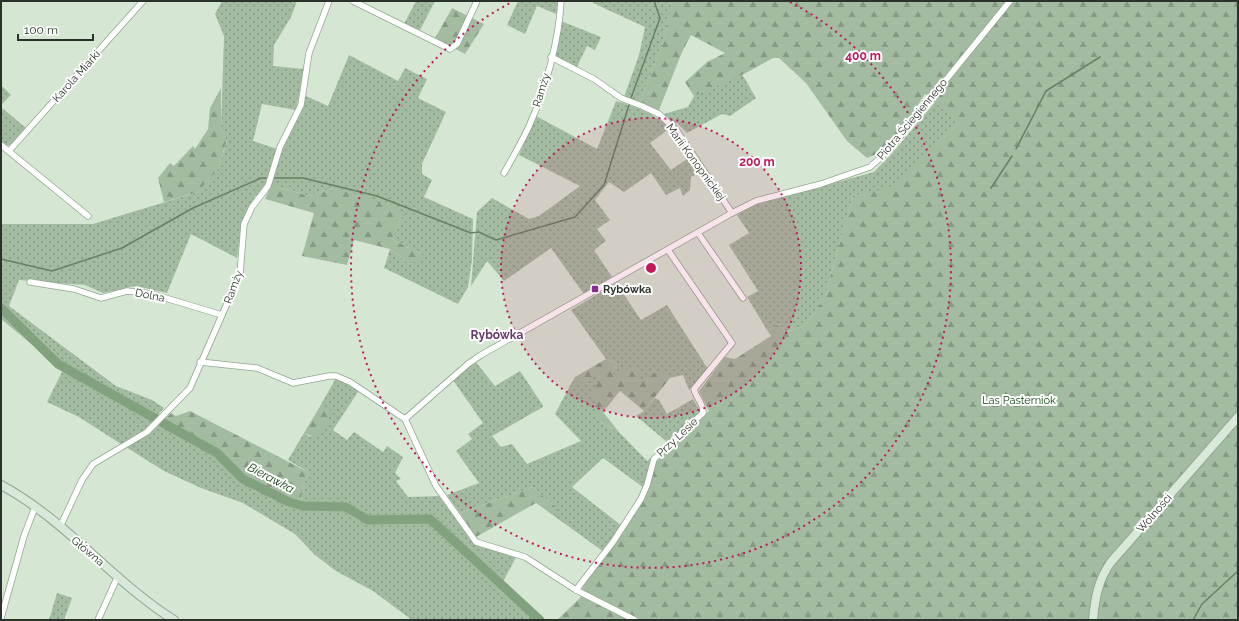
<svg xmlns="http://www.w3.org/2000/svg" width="1239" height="621" font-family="Raleway,sans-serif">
  <defs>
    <pattern id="grass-dots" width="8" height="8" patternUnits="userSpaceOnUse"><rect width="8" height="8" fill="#a3bba1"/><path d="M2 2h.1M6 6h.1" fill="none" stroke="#859983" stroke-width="1.8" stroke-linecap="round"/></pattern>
    <pattern id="forest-firs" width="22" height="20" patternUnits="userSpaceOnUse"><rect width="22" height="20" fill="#a3bba1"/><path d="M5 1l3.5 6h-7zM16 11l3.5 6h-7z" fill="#859983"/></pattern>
  </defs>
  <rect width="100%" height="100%" fill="#d5e7d3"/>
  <g fill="url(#grass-dots)">
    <path d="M222,1H297L291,17L274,45L273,66L304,69L296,110L262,104L253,141L277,149L266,183L258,197L255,196L241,225L237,258L191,234L167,293L135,286L103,293L85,285L19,280L9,306L116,386L152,400L164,408L145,429L121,444L79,417L47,402L63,370L1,319V224H93L198,192L218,169L227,141L221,129L224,36L215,14Z"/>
    <path d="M416,1H435L420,30L404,24Z"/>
    <path d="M518,1H560L556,14L537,6L525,34L507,25Z"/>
    <path d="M594,1H669L672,5L662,46L640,102L624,97L639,55L645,27L593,3Z"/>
    <path d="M561,21L601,37L595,50L587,46L577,67L554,55Z"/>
    <path d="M349,55L398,81L405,68L427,79L418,98L446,112L422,164V174L432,180L424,197L473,219L472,260L468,287L458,304L384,268L390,249L410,264L422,254L392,239L402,216L370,199L333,188L309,196L271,185L282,146L306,96L328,106Z"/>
    <path d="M742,74L756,98L730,116L722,114L687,133L677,123L674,125L664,114L688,107L694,96Z"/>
    <path d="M1,85L11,95L1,105Z"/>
    <path d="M616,101C637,107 653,113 670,128L650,143L671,170L690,157L700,172L691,177L690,190L683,196L680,188L666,195L651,173L624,192L609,182L595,200L610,220L597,229L606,241L594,250L612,277L584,294L551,248L504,281L487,261L471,286L477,212L492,198L529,219L539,216L580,186L519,155L536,116L597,149Z"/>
    <path d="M935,102L959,123L889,189L853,196L825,296L806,325L786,332L780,324L767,330L747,297L758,291L729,245L749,233L737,215L757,204L874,172L895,150Z"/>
    <path d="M1,107L27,129C20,137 16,144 5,146L1,143Z"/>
    <path d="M616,283L641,320L667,305L708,369L689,390L683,375L670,378L660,371L643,380L616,377L613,374L617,363L606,359L571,310Z"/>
    <path d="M475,361L495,386L520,371L542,404L543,407L492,436L501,447L512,444L527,464L581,441L555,414L572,382H582L596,374L600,380L599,422L619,432L647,461L653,456L644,488L603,458L572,487L622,526L604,552L554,516V506L533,487L460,513L447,495L479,483L456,451L472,439L468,434L483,423L453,380Z"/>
    <path d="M336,378L356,389L358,392L333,430L347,440L354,432L383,452L387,446L403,457L395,473L401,479L396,481L408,497L440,496L474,543L516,557L503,582L430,517L400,516L408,523L429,522L540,620H412L373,591L336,571L315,555L295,534L243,503L201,488L164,471L126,447L150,432L161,422L217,453L245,481L288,503L309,507L301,504L302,490L308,472L288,460L304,433L310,437L330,410L319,408Z"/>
    <path d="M655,398L659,400L667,414L693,399L700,411L696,418L667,442L636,416L644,411Z"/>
    <path d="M57,593L72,598L64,620H49Z"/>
  </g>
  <g fill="url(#forest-firs)">
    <path d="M669,1H1238V620H557L580,598L584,582L635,513L643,499L655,463L709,411L699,391L725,357L735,359L771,336L767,330L780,324L786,332L806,325L825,296L853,196L889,188L959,123L925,94L890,148L867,158L847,141L806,83L779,58H773L746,73L694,96L685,82L707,62L725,53L691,35L682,52L659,110L640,102L662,46L672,5Z"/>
    <path d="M452,8L484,24L465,54L435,38Z"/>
    <path d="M221,88V129L227,140L218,169L198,192L164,202L158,178L170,163L174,166L193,146L195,149L208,129L210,108Z"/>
    <path d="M271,185L309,196L333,188L392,204L402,216L392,239L422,254L420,259L410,264L390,249L354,240L347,265L302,256L314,213L265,199Z"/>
    <path d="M606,359L617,363L613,374L616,377L632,366L643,380L660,370L670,378L644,411L620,391L603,412L619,432L599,422L592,390L600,380L596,375L582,382H572L575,377Z"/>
    <path d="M319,408L330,409C329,426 324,444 304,433Z"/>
    <path d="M190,411L308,472L302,490L301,504L245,478L219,451L162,422L171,413L176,416Z"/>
    <path d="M533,487L554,506V516L536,503L476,537L460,513Z"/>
  </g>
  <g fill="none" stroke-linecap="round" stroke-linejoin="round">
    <g stroke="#678066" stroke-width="1.5">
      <path d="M631,98L660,18L654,1"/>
      <path d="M1016,149L1046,91L1100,57"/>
      <path d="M275,178H303L377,196L471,233L479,232L496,240L575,217L604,185L629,105"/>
      <path d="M991,188L1012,156"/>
      <path d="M1,259L52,271L122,248L193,208L261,178H266"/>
      <path d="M1193,620L1202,604L1238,571"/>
    </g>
    <path stroke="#81a17f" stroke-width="9" d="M1,308L58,364L217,453L243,479L289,502L303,506L346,507L368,520L430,519L540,620"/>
    <defs>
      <g id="street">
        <path d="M353,1L450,49L457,44L477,1"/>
        <path d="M551,57L594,79L621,98L642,106L659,114L677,131L732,213"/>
        <path d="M1,145L88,216"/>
        <path d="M9,151L143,1"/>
        <path d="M504,173C513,157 523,140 530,124C546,88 559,40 561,1"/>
        <path d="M698,233L743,298"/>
        <path d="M30,282L74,289L101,298L127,291L152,294L222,315"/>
        <path d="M200,362L257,368L293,383L329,376H336L350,382L405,419L436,486L476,542L525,557L576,590L635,620"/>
        <path d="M405,419L468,364L481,355L732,213L756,201L821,184L870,167L889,150L1010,1"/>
        <path d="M60,527L82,480L93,464L147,432L190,388L240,274L244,224L252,207L268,186L280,147L301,105L309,53L329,1"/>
        <path d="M576,590L613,542L641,499L647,485L654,459L703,413C704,404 696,398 694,389L732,343L668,250"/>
        <path d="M1,618L24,536L35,507"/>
        <path d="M98,620L118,576"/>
      </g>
      <g id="secondary">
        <path d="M1,485C66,520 112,581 174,620"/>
        <path d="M1093,620C1095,598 1098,580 1111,562L1238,417"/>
      </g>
    </defs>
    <use href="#street" stroke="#93a592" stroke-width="7"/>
    <use href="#secondary" stroke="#93a592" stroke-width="10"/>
    <use href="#street" stroke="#fff" stroke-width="5.5"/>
    <use href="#secondary" stroke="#d9e9d9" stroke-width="8"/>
  </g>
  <circle cx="651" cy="268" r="150" fill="#c2185b" fill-opacity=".12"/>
  <g fill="none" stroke="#c2185b" stroke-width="2" stroke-dasharray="2 4">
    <circle cx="651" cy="268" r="150"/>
    <path d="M790 2A300 300 0 1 1 512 2"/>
  </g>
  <rect fill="#892a94" stroke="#fff" stroke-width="1.5" x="591" y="285" width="8" height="8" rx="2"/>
  <g text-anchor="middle" stroke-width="4" stroke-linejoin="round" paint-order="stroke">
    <g font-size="11" fill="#2b322b" stroke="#fff">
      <text transform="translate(76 76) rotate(-48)" y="4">Karola Miarki</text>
      <text transform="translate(541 90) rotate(-73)" y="4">Ramży</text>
      <text transform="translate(912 119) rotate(-50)" y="4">Piotra Ściegiennego</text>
      <text transform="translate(696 162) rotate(54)" y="4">Marii Konopnickiej</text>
      <text transform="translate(233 287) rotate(-70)" y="4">Ramży</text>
      <text transform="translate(150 295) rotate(11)" y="4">Dolna</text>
      <text transform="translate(677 437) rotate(-43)" y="4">Przy Lesie</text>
      <text transform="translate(1154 513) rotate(-49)" y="4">Wolności</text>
      <text transform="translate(88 551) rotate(40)" y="4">Główna</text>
    </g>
    <g font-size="11" font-weight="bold" fill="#2b322b" stroke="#fff" text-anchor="start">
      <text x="603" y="293">Rybówka</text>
    </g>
    <g font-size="11" fill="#164617" stroke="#fff">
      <text x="1019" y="404">Las Pasterniok</text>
    </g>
    <g font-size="12" font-weight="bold" fill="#66386c" stroke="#fff">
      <text x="497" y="339">Rybówka</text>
    </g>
    <g font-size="12" font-style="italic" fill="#174617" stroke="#fff">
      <text transform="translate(271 478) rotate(28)" y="4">Bierawka</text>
    </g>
  </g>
  <circle cx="651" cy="268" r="6" fill="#c2185b" stroke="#fff" stroke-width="2"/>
  <g font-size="12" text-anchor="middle" font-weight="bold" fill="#c2185b" stroke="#fff" stroke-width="4" stroke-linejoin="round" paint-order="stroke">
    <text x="863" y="60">400 m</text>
    <text x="757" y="166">200 m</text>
  </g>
  <rect width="1239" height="621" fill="none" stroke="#2b322b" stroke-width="4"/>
  <path d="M18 34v6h75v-6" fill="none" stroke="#2b322b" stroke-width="2"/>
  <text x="24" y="34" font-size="12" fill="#2b322b" stroke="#ffffff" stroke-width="3" paint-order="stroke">100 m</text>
</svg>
